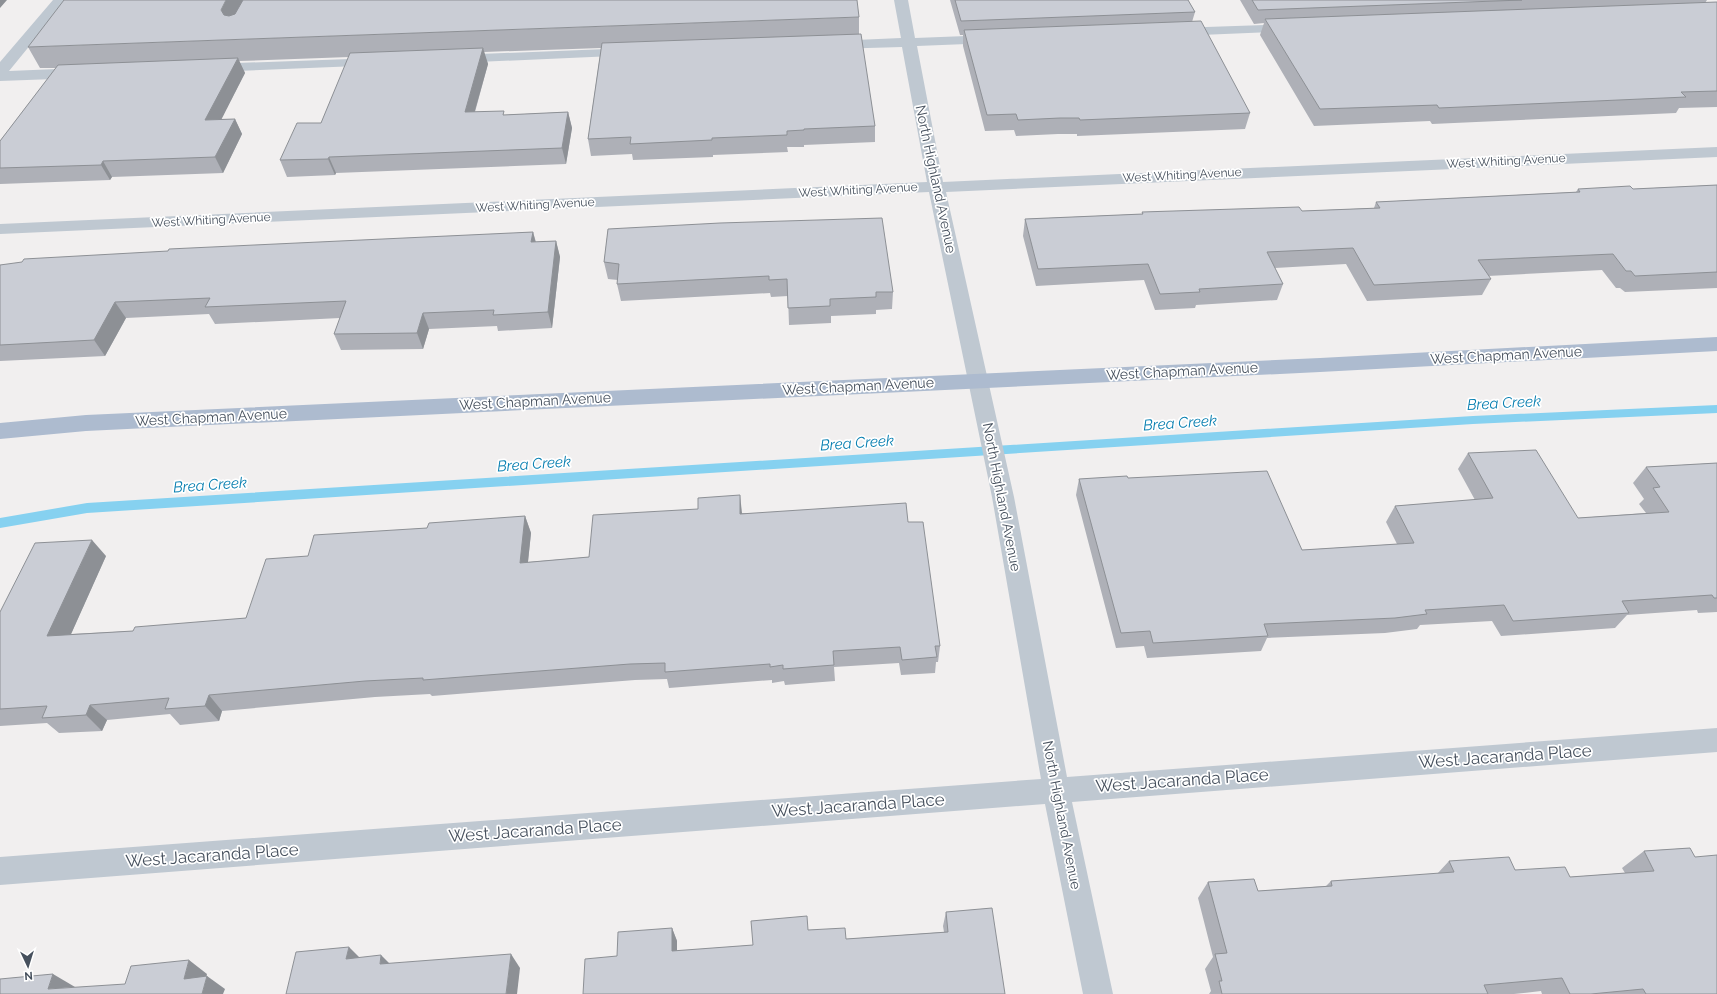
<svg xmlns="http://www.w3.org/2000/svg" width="1717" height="994" font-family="Raleway,sans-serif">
  <rect width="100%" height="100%" fill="#f1efef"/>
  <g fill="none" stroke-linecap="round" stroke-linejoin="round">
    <path fill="#86d1f0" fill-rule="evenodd" d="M1717,405V413L1473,424L87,513L0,528V518L87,503L1473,416Z"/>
    <g fill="#bfc8d1" fill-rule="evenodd">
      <path d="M53,0H67L9,71L81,68L86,70L89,73L86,76L81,78L0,81V62Z"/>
      <path d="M894,0H908L915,38L992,35L997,36L999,39L997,42L992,43L917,46L943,182L1717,147V157L946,192L1014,497L1067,777L1717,728V752L1072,802L1113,994H1083L1045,804L0,885V857L1041,779L992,497L929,192L0,234V224L927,182L902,47L833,49L828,48L826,45L828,42L833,41L901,38Z"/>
      <path d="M1292,24L1297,25L1299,28L1297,31L1177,36L1172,35L1170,32L1172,29L1177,28Z"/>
      <path d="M631,48L636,49L638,52L636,55L455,63L450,62L448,59L450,56L455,55Z"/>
      <path d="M377,58L382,59L384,62L382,65L211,72L206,71L204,68L206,65L211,64Z"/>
    </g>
    <path fill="#adbbcf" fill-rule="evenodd" d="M1717,337V351L1320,372L86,431L0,439V423L86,415L1320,358Z"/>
  </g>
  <g fill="#aeb0b7">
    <path d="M950,0H1188L1195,12L1192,22L1250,113L1245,129L1077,136V134H1058L1016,136L1014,130L985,131L963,46V35H960Z"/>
    <path d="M1240,0H1707L1705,3L1717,2V107L1679,108L1676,113L1432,124L1430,121L1314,126L1260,35L1264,23L1254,24Z"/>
    <path d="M859,17V34L875,126V142L804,145V147H787L788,152L713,155V157L633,160L632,154L591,156L588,139L601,48L484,52L488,64L475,112L505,115L568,112L572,128L566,164L336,173L335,175L287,177L280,160L321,123L349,57L239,61L245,73L221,119H235L242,134L223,173L112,177L110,180L0,184V141L56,68H40L28,47Z"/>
    <path d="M1717,185V288L1625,292L1620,288H1616L1602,270L1488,276L1491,279L1482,295L1367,301L1346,264L1275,268L1283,284L1277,300L1196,305L1195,308L1155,310L1144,280L1036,286L1023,236L1025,219L1142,214V212L1302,211L1374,208L1376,202L1576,192L1578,189H1633Z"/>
    <path d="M608,229L893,292L892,309L876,310V314L831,316V323L789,325L788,296L771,297L770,293L621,301L617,284L618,280L608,279L604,262Z"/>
    <path d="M533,232L536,242L556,241L560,257L552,328L498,331L497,326L429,329L423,349L341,350L334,334L340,318L215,324L209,314L126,318L105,356L0,361V265Z"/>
    <path d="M1468,453L1578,518L1646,513L1639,504L1644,499L1633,483L1646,467L1717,463V612L1698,613L1697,610L1627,615L1615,628L1501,636L1492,621L1420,625L1417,629L1385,633L1267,638L1261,651L1147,658L1144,646L1116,648L1076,495L1079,479L1128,478L1302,550L1397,544L1386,522L1395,506L1475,500L1458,469Z"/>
    <path d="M742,513L908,522L940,646L938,662H936L935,673L901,675L899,663L834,667L835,681L785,685L784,681L772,683V680L669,688L667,679L635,680L432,696L430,694L375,697L222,711L219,721L180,725L170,714L107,720L102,731L59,733L47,723L0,726V612L106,556L71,634L133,631L246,618L308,556L427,528L525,516L531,533L528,562L589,557Z"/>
    <path d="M1690,848L1717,994H1542L1541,991L1514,994H1209L1211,991L1205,969L1213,957L1198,898L1208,882L1258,891L1326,886L1331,881L1437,874L1449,861L1570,877L1625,873L1622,868L1644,851Z"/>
    <path d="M946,912L1005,994L617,956L672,928L677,941V951L753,945L809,930L846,939L944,932L943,926Z"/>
  </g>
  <g fill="#8d9095">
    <path d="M0,0H7L0,8Z"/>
    <path d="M226,0H246L230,30L221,10Z"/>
    <path d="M483,48L488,64L470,128L465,112Z"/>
    <path d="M238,58L245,73L213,136L205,120Z"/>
    <path d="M568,112L572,128L566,164L562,148Z"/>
    <path d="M235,119L242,134L223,173L215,157Z"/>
    <path d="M329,157L336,173L335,175L328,159Z"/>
    <path d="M103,161L112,177L110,180L101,165Z"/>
    <path d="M533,232L537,248L531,242Z"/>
    <path d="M556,241L560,257L552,328L548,312Z"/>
    <path d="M115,302L126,318L105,356L94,340Z"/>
    <path d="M423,313L429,329L423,349L417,333Z"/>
    <path d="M740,495L742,513V531L740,514Z"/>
    <path d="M525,516L531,533L526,580L520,563Z"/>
    <path d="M92,540L106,556L63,652L47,636Z"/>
    <path d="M209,695L222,711L219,721L205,706Z"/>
    <path d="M90,705L107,720L102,731L86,715Z"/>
    <path d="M672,928L677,941V965L672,951Z"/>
    <path d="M349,947L363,961L346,959Z"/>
    <path d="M511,954L520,968L517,994H506Z"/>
    <path d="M381,955L394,968L380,964Z"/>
    <path d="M189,960L207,974L202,991L184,979Z"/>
    <path d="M53,974L75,987L48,989Z"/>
    <path d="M207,976L225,989L223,994H202Z"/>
  </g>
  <g fill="#cacdd5" stroke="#8d9095">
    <path d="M64,0H226L221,10L224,15L229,16L235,14L243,0H857L859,17L28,47Z"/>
    <path d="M955,0H1188L1195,12L961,21Z"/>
    <path d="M1252,0H1522L1258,10Z"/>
    <path d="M1717,2V91L1681,92L1686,97L1439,108L1437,105L1320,109L1265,19Z"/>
    <path d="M1201,21L1250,113L1080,120L1079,118H1060L1018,120L1016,114L987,115L964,30Z"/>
    <path d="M861,34L875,126L804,129V130L787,131V135L712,138V140L630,144L631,137L588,139L602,43Z"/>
    <path d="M483,48L465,112L504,111L503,115L568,112L562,148L329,157L328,159L280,160L297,123H321L350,53Z"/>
    <path d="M238,58L205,120L235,119L215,157L103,161L101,165L0,168V141L58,65Z"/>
    <path d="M1717,185V272L1635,276L1631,271H1626L1613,254L1478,260L1491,279L1374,285L1353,248L1267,252L1283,284L1199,289L1200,292L1160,294L1148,264L1038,269L1025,219L1143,214L1142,212L1299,207L1302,211L1380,208L1376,202L1580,192L1578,189L1630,186L1633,189Z"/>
    <path d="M882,218L893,292H876V297L830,299V306L788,308L787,279L769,280V276L617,284L619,264L604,262L608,229L720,223Z"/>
    <path d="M533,232L531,242L556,241L548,312L493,315L494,310L423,313L417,333L334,334L346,301L205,307L210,298L115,302L94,340L0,345V265L22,262L24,259L168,251L169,249Z"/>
    <path d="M1536,450L1578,518L1669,512L1653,488L1660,487L1646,467L1717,463V598H1714L1712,595L1622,601L1629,613L1513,621L1504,605L1425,610L1427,614L1395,618L1264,624L1268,636L1153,643L1150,631L1121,633L1079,479L1127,476L1128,478L1267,471L1302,550L1414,543L1395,506L1493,498L1468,453Z"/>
    <path d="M740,495V514L906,503L908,522H923L940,646H935L937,657L902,660L900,647L833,651L834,665L783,669V665L770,667V664L665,672V663L630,664L423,680V678L365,681L209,695L205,706L165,709L169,698L90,705L86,715L42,718L47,706L0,709V612L35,543L92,540L47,636L133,631L135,627L246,618L266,559L308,556L314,535L427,528L429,523L525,516L520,563L589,557L593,515L698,509V498Z"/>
    <path d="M1690,848L1695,857L1717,855V994H1646L1643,989L1591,994H1570L1562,978L1484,985L1488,994H1222L1219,981H1222L1215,954L1227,953L1208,882L1254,879L1258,891L1332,886L1331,881L1454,872L1449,861L1509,857L1515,870L1565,867L1570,877L1654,871L1644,851Z"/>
    <path d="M992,908L1005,994H583L585,959L617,956L618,932L672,928V951L753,945L751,921L807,916L808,930L845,928L846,939L948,932L946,912Z"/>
    <path d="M349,947L346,959L381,955L380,964L511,954L506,994H286L296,952Z"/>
    <path d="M189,960L184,979L207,976L202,994H0V979L53,974L48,989L125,984L131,966Z"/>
  </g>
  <g text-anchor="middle" stroke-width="3.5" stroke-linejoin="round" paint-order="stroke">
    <g font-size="12" fill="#46505d" stroke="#fff">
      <text transform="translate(1506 161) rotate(-3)" y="4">West Whiting Avenue</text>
      <text transform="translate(1182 175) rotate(-3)" y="4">West Whiting Avenue</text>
      <text transform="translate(858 190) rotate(-3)" y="4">West Whiting Avenue</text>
      <text transform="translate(535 205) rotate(-3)" y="4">West Whiting Avenue</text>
      <text transform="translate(211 220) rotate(-3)" y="4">West Whiting Avenue</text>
    </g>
    <g font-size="14" fill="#46505d" stroke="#fff">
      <text transform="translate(936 179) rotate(78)" y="5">North Highland Avenue</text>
      <text transform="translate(1506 355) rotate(-3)" y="5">West Chapman Avenue</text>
      <text transform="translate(1182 371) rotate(-3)" y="5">West Chapman Avenue</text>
      <text transform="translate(858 386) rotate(-3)" y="5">West Chapman Avenue</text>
      <text transform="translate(535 401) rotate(-3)" y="5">West Chapman Avenue</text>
      <text transform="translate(211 417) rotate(-3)" y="5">West Chapman Avenue</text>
      <text transform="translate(1002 497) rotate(79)" y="5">North Highland Avenue</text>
      <text transform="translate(1062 815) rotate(79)" y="5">North Highland Avenue</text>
    </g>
    <g font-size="15" font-style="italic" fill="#067eb0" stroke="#fff">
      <text transform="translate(1504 403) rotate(-3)" y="5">Brea Creek</text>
      <text transform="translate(1180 423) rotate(-4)" y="5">Brea Creek</text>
      <text transform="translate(857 443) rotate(-4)" y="5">Brea Creek</text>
      <text transform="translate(534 464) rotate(-4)" y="5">Brea Creek</text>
      <text transform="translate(210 485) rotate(-4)" y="5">Brea Creek</text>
    </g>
    <g font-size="17" fill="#46505d" stroke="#fff">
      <text transform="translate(1505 756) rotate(-4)" y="6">West Jacaranda Place</text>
      <text transform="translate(1182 780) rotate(-4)" y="6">West Jacaranda Place</text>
      <text transform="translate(858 805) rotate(-4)" y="6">West Jacaranda Place</text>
      <text transform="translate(535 830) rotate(-4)" y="6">West Jacaranda Place</text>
      <text transform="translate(212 855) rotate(-4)" y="6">West Jacaranda Place</text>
    </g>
  </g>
  <g transform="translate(28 966) rotate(176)" stroke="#ffffff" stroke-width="3" paint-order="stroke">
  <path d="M0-3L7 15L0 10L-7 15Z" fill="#46505d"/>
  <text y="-6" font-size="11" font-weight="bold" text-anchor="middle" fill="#46505d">N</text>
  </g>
</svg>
